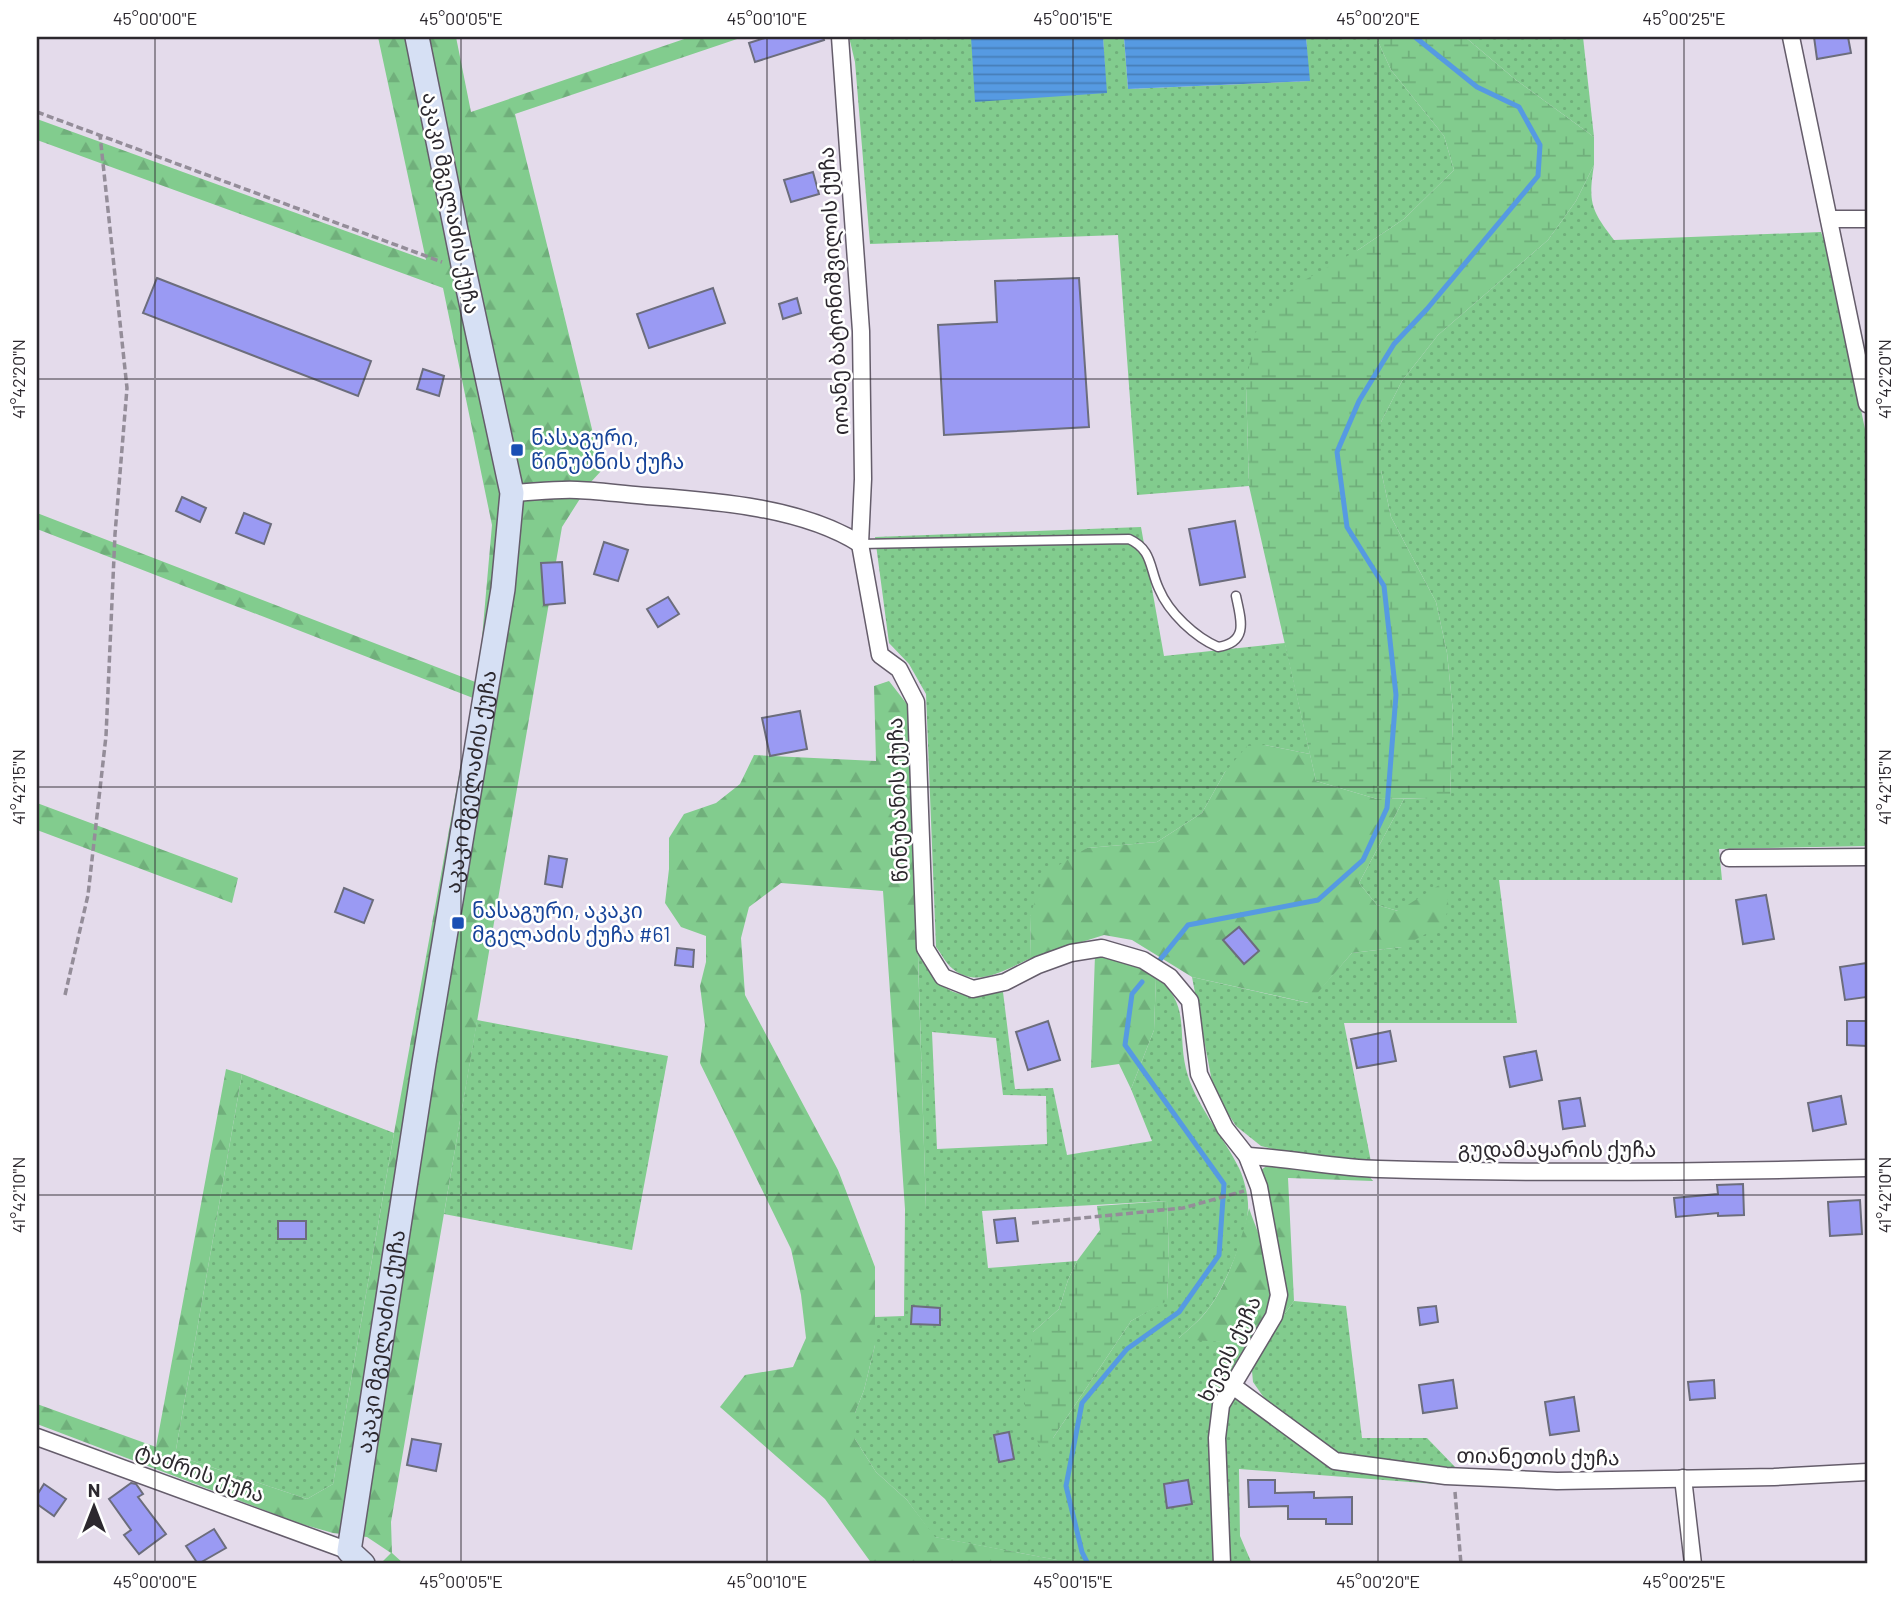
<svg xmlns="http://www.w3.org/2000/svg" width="1904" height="1601" font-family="Barlow,'Noto Sans Georgian',sans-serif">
  <defs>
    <pattern id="grass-dots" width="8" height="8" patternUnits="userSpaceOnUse" patternTransform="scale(1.75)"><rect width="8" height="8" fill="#82cc8e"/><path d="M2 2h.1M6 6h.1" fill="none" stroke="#70af7b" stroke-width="1.8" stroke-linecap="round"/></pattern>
    <pattern id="forest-firs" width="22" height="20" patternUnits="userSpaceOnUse" patternTransform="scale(1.75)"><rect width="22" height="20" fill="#82cc8e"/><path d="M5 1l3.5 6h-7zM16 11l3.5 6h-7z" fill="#70af7b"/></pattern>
    <pattern id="wetland-marsh" width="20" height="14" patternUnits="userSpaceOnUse" patternTransform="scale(1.75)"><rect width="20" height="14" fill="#82cc8e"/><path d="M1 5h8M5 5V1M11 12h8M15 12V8" fill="none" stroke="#70af7b"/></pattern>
    <pattern id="water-rules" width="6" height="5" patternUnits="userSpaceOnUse" patternTransform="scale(1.75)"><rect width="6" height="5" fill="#569ae2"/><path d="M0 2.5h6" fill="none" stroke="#477eb8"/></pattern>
  </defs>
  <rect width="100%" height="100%" fill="#e4dbeb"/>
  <g fill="url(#grass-dots)" fill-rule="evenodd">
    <path d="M849,37H977H971L1106,93L1103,37H1124L1128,89L1309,81L1306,37H1376L1391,70L1444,136L1454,170L1404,219L1358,250L1246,385L1249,486L1137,495L1118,235L870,244L855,62Z"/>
    <path d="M1465,37H1583L1594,137L1516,80Z"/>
    <path d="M1594,165C1588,203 1591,210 1614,240L1821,232L1829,254L1867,439V846L1719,849L1722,880H1499L1517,1023H1344L1371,1162L1289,1153L1261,1146L1236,1126L1214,1092L1192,977L1308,1003L1352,953L1402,947L1398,911L1377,905L1359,883L1404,799L1450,797L1453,712L1447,653L1436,602L1391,517L1381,470V422L1402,381L1438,335L1548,240L1576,201Z"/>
    <path d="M1141,527L1164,656L1285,643L1310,754L1265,745L1225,772L1202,813L1157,842L1087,848L1030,916L1031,958C1007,969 977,989 953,969C946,964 941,953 936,947L926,694L909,664L889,643L875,537Z"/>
    <path d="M918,954C942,995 957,1000 1003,992L1015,1089L1053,1088L1067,1155L1152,1141L1131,1089L1154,1030L1156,977C1191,1004 1177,1031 1186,1069C1194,1103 1224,1137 1239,1168C1244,1178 1249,1198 1248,1209C1247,1234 1224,1288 1209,1308C1201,1319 1189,1329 1179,1338L1252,1344L1219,1394L1215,1564H1061L1057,1560L934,1537L907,1500L876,1472L855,1439V1413L864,1390L875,1345V1317L904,1316L905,1209H926ZM932,1032L996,1038L1003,1095L1046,1096L1047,1144L937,1149ZM1167,1201L1169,1260L1167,1300L1131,1321L1053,1438L1033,1332L1059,1309L1068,1280L1077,1261L988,1268L982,1211Z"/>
    <path d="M477,1020L668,1056L632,1250L444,1214Z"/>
    <path d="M242,1074L394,1133L333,1484L307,1499L175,1455Z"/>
    <path d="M1294,1301L1346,1306L1362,1438H1427L1457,1469L1336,1456L1267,1402L1253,1382L1251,1360Z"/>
    <path d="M1234,1395L1333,1466L1449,1485L1239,1469L1240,1536L1252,1564H1228L1222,1440L1226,1409Z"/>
  </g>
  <g fill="url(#forest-firs)">
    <path d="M378,37H456L471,112L690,37H743L515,114L602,470L590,483L562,527L391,1522L392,1553L404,1564H380L391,1553L367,1537L333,1533L298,1523L37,1424V1404L156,1447L226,1069L242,1074L175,1455L307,1499L333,1484L394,1133L473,698L37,529V513L478,683L492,525L443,288L37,140V119L426,260Z"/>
    <path d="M889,681L910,708L926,1209H905L883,891L781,883L749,907L741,938L745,995L838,1170L875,1267V1345L864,1390L855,1413V1439L876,1472L907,1500L935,1537L1058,1560L1061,1564H872L825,1499L720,1407L745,1375L793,1367L806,1338L801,1295L791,1249L700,1063L705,1025L700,986L706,962V936L681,927L665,903L669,869V838L684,814L716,803L740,784L754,755L876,761L874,686Z"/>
    <path d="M1265,745L1310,754L1316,781L1377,799H1404L1359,883L1377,905L1398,911L1444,882L1449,908L1442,925L1402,947L1352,953L1309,1003L1192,977L1132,940L1104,935L1031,958L1030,916L1044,874L1087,848L1157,842L1202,813L1225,772L1247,746Z"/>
    <path d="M37,803L238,878L232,903L37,830Z"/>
    <path d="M1095,955C1118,955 1136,965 1156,977L1154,1030L1131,1089L1119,1064L1091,1068Z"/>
    <path d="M1272,1162L1369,1176L1373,1181L1288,1178L1294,1301L1283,1316L1284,1291L1261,1170Z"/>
    <path d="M1249,1208C1257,1232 1277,1274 1272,1298C1268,1315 1260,1329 1252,1344L1178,1339C1188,1329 1201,1320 1209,1308C1228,1283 1242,1239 1249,1208Z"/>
  </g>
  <g fill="url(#wetland-marsh)">
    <path d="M1376,37H1465L1516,80L1594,137V165L1576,201L1548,240L1438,335L1402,381L1381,422V470L1391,517L1436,602L1447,653L1453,712L1450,798L1377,799L1316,781L1249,486L1246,385L1255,333L1294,286L1358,250L1404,219L1454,170L1444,136L1391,70Z"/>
    <path d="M1167,1201L1169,1260L1167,1301L1131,1321L1053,1438L1047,1462L1025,1415V1380L1033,1332L1059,1309L1068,1280L1077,1261L1100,1230L1097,1206Z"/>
  </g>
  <g fill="url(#water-rules)">
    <path d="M971,37H1103L1107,93L975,102Z"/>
    <path d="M1124,37H1306L1310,81L1128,89Z"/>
  </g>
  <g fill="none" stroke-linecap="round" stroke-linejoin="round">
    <g stroke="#569ae2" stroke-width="5">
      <path d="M1159,961L1188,925L1318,900L1363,860L1387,808L1396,695L1384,586L1347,527L1337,452L1359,401L1394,344L1427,309L1538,176L1540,145L1519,107L1477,87L1415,37"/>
      <path d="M1088,1564L1082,1552L1066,1486L1082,1403L1127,1349L1179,1312L1219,1255L1224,1184L1125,1045L1132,994L1142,982"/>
    </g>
  </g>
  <g fill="#9a9af3" stroke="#6c6d7c" stroke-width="2">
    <path d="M768,37H823L824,40L755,62L749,43Z"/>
    <path d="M1814,37H1848L1851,53L1817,59Z"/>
    <path d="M813,172L819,194L791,202L784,180Z"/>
    <path d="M157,278L371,361L358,396L143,313Z"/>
    <path d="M1079,278L1089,427L944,435L938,325L997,322L995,281Z"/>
    <path d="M713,288L725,323L649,348L637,314Z"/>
    <path d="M797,298L801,313L783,319L779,304Z"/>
    <path d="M423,369L444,376L439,396L417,389Z"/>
    <path d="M182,497L206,508L200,522L176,511Z"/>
    <path d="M244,513L271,524L264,544L236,533Z"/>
    <path d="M1235,521L1245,577L1200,585L1189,529Z"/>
    <path d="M604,542L628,550L618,581L594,574Z"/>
    <path d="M562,562L565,603L544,605L541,563Z"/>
    <path d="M668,597L679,614L658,627L647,609Z"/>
    <path d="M800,711L807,749L770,756L762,718Z"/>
    <path d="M549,856L567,859L562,887L545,884Z"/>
    <path d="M344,888L373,900L364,923L335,912Z"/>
    <path d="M1766,895L1774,939L1743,944L1736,900Z"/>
    <path d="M1239,927L1259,951L1244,964L1223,940Z"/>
    <path d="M677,948L694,950L693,967L675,965Z"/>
    <path d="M1867,963V997L1845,1000L1840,967Z"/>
    <path d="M1048,1021L1060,1060L1028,1070L1016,1032Z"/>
    <path d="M1847,1021H1867V1046L1847,1045Z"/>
    <path d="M1390,1031L1396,1061L1357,1068L1351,1039Z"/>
    <path d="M1536,1051L1542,1080L1510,1087L1504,1057Z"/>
    <path d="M1841,1096L1846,1124L1813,1131L1808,1103Z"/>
    <path d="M1580,1098L1585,1126L1563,1129L1559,1101Z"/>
    <path d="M1743,1184L1744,1215L1718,1216V1213L1676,1217L1674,1198L1718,1194L1717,1185Z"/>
    <path d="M1860,1200L1862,1234L1830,1236L1828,1202Z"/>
    <path d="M1015,1218L1018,1241L997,1243L994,1220Z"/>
    <rect x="278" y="1221" width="28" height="18"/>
    <path d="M912,1306L940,1308V1325L911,1324Z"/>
    <path d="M1436,1306L1438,1322L1420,1325L1418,1308Z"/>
    <path d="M1453,1380L1457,1408L1423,1413L1419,1385Z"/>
    <path d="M1714,1380L1715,1398L1690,1400L1688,1382Z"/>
    <path d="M1574,1397L1579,1431L1550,1435L1545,1402Z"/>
    <path d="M1009,1432L1014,1459L999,1462L994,1435Z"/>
    <path d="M412,1439L441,1444L436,1471L407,1465Z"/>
    <path d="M1188,1480L1192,1504L1167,1508L1164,1484Z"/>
    <path d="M1248,1480H1275V1493L1314,1492V1498L1352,1497V1524H1326V1519H1288V1506L1249,1507Z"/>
    <path d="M131,1483L136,1484L143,1494L138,1497L166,1534L139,1554L124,1535L131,1530L109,1499Z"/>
    <path d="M44,1484L66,1499L54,1516L37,1504V1495Z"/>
    <path d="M214,1529L226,1548L198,1564L186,1546Z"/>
  </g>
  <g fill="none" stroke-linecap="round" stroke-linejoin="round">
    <defs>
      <path id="lane" d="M860,544L1129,539C1153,550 1149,568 1159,589C1169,613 1195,637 1218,647C1249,642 1241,620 1236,596"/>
      <g id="street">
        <path d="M840,37L861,331L863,479L860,544L880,655L899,669L916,702L925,948L943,977L973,989L1005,982L1038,965L1071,953L1102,948L1143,960L1170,977L1190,1001L1199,1074L1225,1128L1247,1156L1259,1187L1279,1295L1274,1316L1221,1405L1217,1438L1222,1564"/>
        <path d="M1791,37L1867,404"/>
        <path d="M1829,219H1867"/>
        <path d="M512,493C534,492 556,489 577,490C600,491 624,494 647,496C714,501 802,507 860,544"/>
        <path d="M1729,858L1867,857"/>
        <path d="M1247,1156C1291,1158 1335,1168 1379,1169C1541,1174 1705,1172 1867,1168"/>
        <path d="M1233,1386L1335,1461L1446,1476L1557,1481L1774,1477L1867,1472"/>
        <path d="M37,1437L349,1551"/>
        <path d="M1683,1478L1693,1564"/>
      </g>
      <g id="secondary">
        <path id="s1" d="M363,1564L349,1551L424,1063L503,589L512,493L464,270L417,37"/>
      </g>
    </defs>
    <use href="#lane" stroke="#655d6b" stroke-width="11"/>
    <use href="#street" stroke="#655d6b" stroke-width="19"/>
    <use href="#secondary" stroke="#655d6b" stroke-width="26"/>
    <g stroke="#948d99" stroke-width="3.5" stroke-dasharray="7 3.5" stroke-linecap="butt">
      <path d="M37,112L442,262"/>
      <path d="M65,995L88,895L106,736L115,534L127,388L100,135"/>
      <path d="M1032,1223L1183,1208L1244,1191"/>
      <path d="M1455,1492L1461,1564"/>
    </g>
    <use href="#lane" stroke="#fff" stroke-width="8"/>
    <use href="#street" stroke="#fff" stroke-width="16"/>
    <use href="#secondary" stroke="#d6e0f4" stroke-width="23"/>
  </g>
  <path fill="none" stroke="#2c282e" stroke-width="2" stroke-opacity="0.45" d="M155,37V1564M461,37V1564M767,37V1564M1073,37V1564M1378,37V1564M1684,37V1564M37,379H1867M37,787H1867M37,1195H1867"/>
  <g fill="#1a4fb4" stroke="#fff" stroke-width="2.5">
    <rect x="510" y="443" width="14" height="14" rx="3.5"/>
    <rect x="451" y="916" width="14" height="14" rx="3.5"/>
  </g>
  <g text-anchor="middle" stroke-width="5" stroke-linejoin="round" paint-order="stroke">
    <g font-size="21" fill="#2c282e" stroke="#fff">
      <text transform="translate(451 203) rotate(79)" y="7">აკაკი მგელაძის ქუჩა</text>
      <text transform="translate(834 291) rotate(-93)" y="7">იოანე ბატონიშვილის ქუჩა</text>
      <text dy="7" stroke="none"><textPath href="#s1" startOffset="798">აკაკი მგელაძის ქუჩა</textPath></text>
      <text transform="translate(898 800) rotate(-92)" y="7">წინუბანის ქუჩა</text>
      <text x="1557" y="1157">გუდამაყარის ქუჩა</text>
      <text dy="7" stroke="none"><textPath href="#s1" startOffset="231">აკაკი მგელაძის ქუჩა</textPath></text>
      <text transform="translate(1230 1349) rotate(-64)" y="7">ხევის ქუჩა</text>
      <text transform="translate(1538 1457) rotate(1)" y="7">თიანეთის ქუჩა</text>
      <text transform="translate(200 1473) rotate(20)" y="7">ტაძრის ქუჩა</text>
    </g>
    <g font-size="21" fill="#164399" stroke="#fff" text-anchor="start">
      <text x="531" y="445">ნასაგური,<tspan x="531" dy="24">წინუბნის ქუჩა</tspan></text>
      <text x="472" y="918">ნასაგური, აკაკი<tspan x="472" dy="24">მგელაძის ქუჩა #61</tspan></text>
    </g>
  </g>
  <rect width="1904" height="1601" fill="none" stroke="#ffffff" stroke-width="77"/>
  <g transform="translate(94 1507)" stroke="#ffffff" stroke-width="5" paint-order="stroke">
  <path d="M0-5L12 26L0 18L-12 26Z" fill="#2c282e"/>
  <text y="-10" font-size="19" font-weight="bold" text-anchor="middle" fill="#2c282e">N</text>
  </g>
  <rect x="38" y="38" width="1828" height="1524" fill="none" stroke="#2c282e" stroke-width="2.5"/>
  <g font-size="18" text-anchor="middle" fill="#2c282e">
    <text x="155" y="25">45°00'00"E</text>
    <text x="461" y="25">45°00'05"E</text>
    <text x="767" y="25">45°00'10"E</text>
    <text x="1073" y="25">45°00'15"E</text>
    <text x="1378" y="25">45°00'20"E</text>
    <text x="1684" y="25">45°00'25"E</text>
    <text transform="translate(19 379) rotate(-90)" y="6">41°42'20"N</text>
    <text transform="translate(1885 379) rotate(-90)" y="6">41°42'20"N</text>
    <text transform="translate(19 787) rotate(-90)" y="6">41°42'15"N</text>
    <text transform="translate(1885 787) rotate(-90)" y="6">41°42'15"N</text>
    <text transform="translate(19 1195) rotate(-90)" y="6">41°42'10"N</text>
    <text transform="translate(1885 1195) rotate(-90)" y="6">41°42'10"N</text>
    <text x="155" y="1588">45°00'00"E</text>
    <text x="461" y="1588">45°00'05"E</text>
    <text x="767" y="1588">45°00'10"E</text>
    <text x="1073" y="1588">45°00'15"E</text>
    <text x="1378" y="1588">45°00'20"E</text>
    <text x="1684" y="1588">45°00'25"E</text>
  </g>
</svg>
